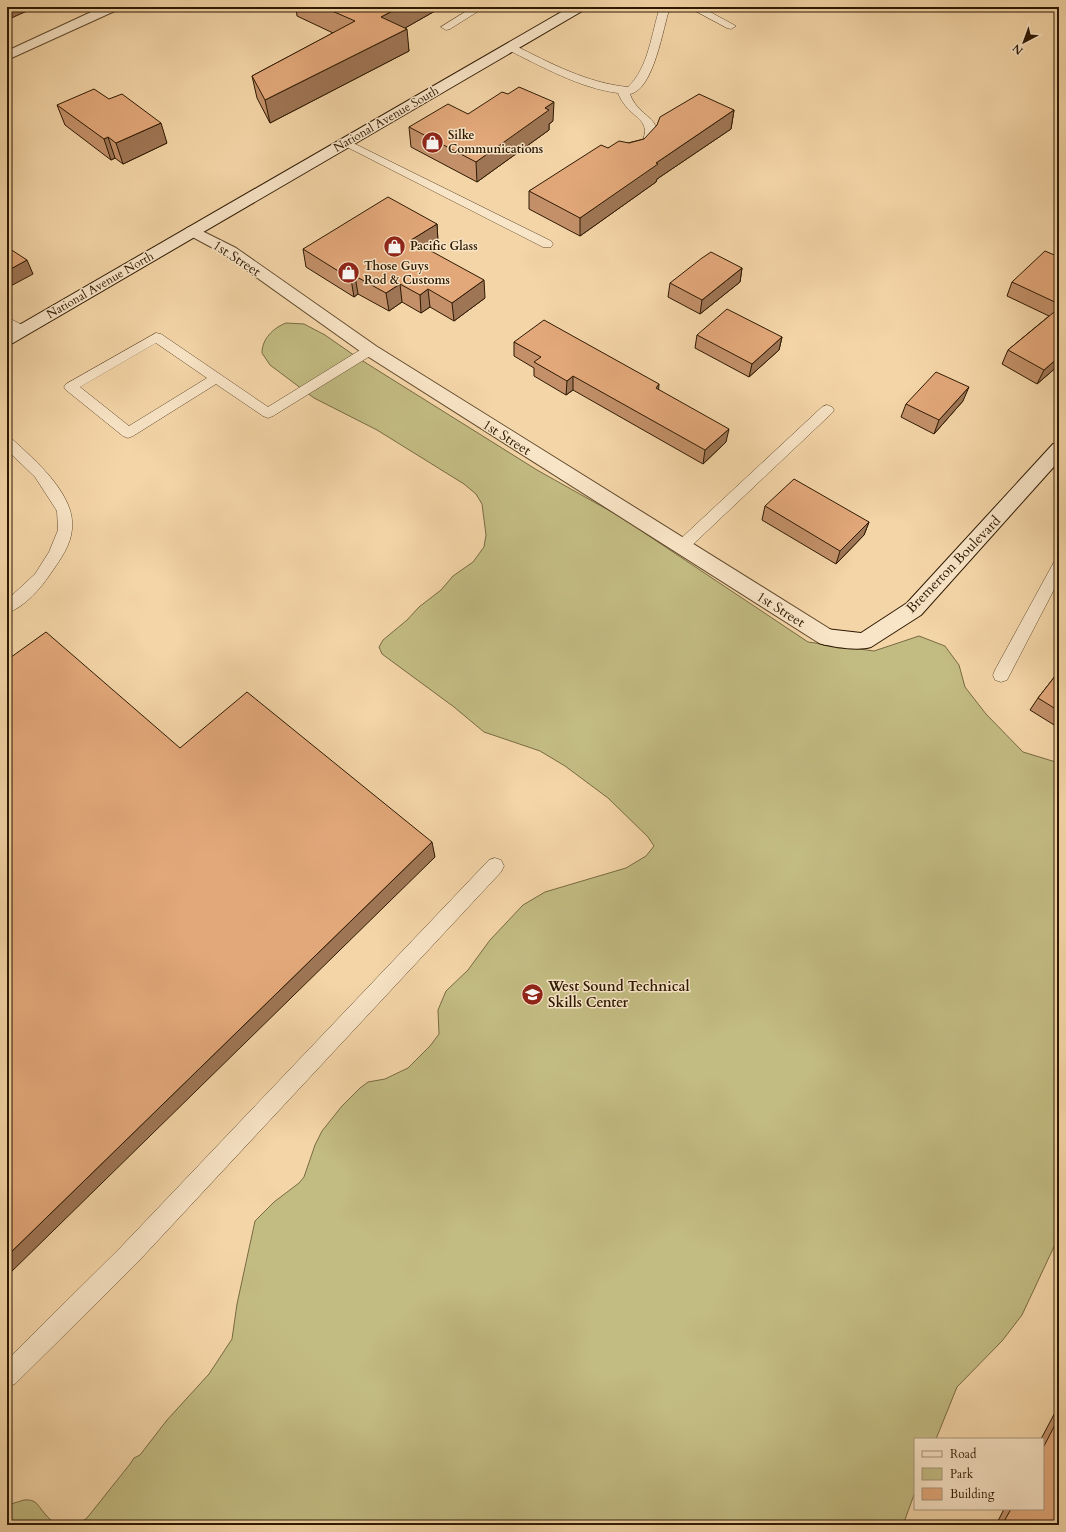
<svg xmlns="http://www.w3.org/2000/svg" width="1066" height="1532" font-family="Cardo,serif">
  <rect width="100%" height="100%" fill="#f4d5a7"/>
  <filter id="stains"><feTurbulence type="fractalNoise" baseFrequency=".005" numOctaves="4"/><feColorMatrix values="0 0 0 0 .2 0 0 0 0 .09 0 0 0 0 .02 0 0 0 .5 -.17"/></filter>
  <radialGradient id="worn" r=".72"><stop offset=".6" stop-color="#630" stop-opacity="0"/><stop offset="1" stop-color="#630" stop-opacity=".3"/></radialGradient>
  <g fill="#c2bb82" stroke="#786a42">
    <path d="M286,323L304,324L325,335L358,358L537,470L619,516L808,642L874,651L919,636L945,646L959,665L965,687L986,714L1023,752L1059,763V1236L1022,1315L1002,1341L957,1387L936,1439H915V1492L903,1525H75L86,1519L91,1513L130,1464L134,1458L140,1455L167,1420L209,1374L232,1339L237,1304L255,1221L274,1202L299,1183L304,1177L315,1145L322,1131L342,1106L360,1088L368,1082L385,1079L408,1068L430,1046L439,1034L438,1010L446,991L468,970L490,940L523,905L545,892L626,868L646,856L654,846L648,837L608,798L565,766L540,751L484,732L454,707L382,654L379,647L383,640L407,620L419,607L441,590L453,576L473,562L484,547L486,535L482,504L476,494L464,484L377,430L314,398L270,365L262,353C262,339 273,328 286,323Z"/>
    <path d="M24,1500C37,1499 37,1505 45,1514C48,1518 53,1522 58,1525H7V1508L11,1504Z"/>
  </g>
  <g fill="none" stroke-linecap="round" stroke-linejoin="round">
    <defs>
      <g id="lane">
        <path d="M473,7H485L450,29L446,30L441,27Z"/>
        <path d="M660,7H670C663,27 654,90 630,94C640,122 672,116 647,153L643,154L637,151C659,116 629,122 618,93C579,88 541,66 506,49L505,47L510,44L514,45C550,63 587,83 628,87C649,67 651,34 660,7Z"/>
        <path d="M688,7H701L736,26L731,29L727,28Z"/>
        <path d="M345,139L551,241L553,244L551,247H543L341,144L339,142L341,140Z"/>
        <path d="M7,317L26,327L27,330L26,333C18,335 13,331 7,327Z"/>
        <path d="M156,333L161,334L268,407L365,347L370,346L375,347L377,350L375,353L273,416L268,418L263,416L216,384L133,436L128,438L123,436L66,390L64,387L66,384ZM156,343L207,378L129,426L80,387Z"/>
        <path d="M827,405L832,407L834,410L832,413L686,551L681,553L676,551L674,547L676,543L822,407Z"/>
        <path d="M7,437L12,439C35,460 76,495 72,529C71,545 60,560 51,573C41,588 25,607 7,613V600L35,574L49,552L58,530L57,511L35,477L7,450Z"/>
        <path d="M1059,560V580L1007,680L1001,682L995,680L993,675L995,670L1054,562Z"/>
        <path d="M495,858L501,860L504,866L501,872L136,1264L15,1384L7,1387V1360L120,1248L489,860Z"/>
      </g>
      <g id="street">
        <path d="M102,7H118L117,10L7,60V51Z"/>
        <path d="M192,226L236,248L376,346L833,631L836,637L833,643L826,645L819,643L364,354L224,254L187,234L184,231L187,228Z"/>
      </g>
      <g id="secondary">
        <path d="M570,7H585L584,10L13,343L7,345V332Z"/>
        <path d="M1059,443V461L921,615L871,647C858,651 832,647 819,643L816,637L819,631L826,629L861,633L907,603L1053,444Z"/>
      </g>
    </defs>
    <use href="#lane" stroke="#5f482b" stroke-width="1"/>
    <use href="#street" stroke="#5f482b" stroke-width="2"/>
    <use href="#secondary" stroke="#2d1902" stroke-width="2"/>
    <use href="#lane" fill="#f8e4c6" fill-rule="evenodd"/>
    <use href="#street" fill="#f8e4c6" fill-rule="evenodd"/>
    <use href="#secondary" fill="#f8e4c6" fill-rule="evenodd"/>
  </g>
  <g fill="#c39069" stroke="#2d1902">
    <path d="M296,7H442L405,28L409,51L270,123L257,98L252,76L333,33L297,16Z"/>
    <path d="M57,105L167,143L123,164L115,158L111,160L65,125Z"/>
    <path d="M734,110L731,129L657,179L656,182L580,236L529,209V191L608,148L644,139Z"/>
    <path d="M468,114L553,121L549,124V130L477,182L411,147L409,127Z"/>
    <path d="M437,224L438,242L427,249L485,298L454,321L430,307L421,313L402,302L389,311L358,294L354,297L306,267L303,249Z"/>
    <path d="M1059,257V365L1037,384L1002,364L1008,350L1049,316L1007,296L1012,282Z"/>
    <path d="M742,268L740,282L700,314L668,297L670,283Z"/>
    <path d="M697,335L782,337L779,350L749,377L695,348Z"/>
    <path d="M514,342L659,390L726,442L703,464L573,390L566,395L534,376V368L514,356Z"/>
    <path d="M963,401L934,434L901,417L906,404Z"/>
    <path d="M765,506L869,522L864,535L836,564L762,520Z"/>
    <path d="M1059,671V728L1030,710L1038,698Z"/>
    <path d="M1059,1405V1525H996L1004,1509H1043V1439H1041Z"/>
  </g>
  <g fill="#9f7655" stroke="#2d1902">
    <path d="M7,7H36L7,20Z"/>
    <path d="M400,7H442L384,40L381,17Z"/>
    <path d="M407,29L409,51L270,123L265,100Z"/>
    <path d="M554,102L553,121L549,124V130L477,182L476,162L545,108Z"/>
    <path d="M734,110L731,129L657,179L656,182L580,236V218L656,163Z"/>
    <path d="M161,123L167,143L123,164L116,143Z"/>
    <path d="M108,137L115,158L111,160L104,139Z"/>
    <path d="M437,224L438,242L413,259L411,240Z"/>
    <path d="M27,260L33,274L7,288V271Z"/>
    <path d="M742,268L740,282L700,314L702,300Z"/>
    <path d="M355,276L358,294L354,297L351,279Z"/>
    <path d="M484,280L485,298L454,321L452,303Z"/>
    <path d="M400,284L402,302L389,311L386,293Z"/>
    <path d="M428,289L430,307L421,313L420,295Z"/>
    <path d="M782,337L779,350L749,377L752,364Z"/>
    <path d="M1059,357V365L1037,384L1044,370Z"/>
    <path d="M573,376V390L566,395L567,381Z"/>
    <path d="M659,384L658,398L656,388Z"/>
    <path d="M969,387L963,401L934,434L939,420Z"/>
    <path d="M729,429L726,442L703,464L705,450Z"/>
    <path d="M869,522L864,535L836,564L840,551Z"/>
    <path d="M432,842L435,857L7,1276V1256Z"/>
  </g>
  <g fill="#e3a87a" stroke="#2d1902">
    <path d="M323,7H400L381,17L407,29L265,100L252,76L355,21Z"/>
    <path d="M519,87L554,102L545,108L549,110L476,162L409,127L448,104L468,114L502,92L508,94Z"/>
    <path d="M94,89L109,99L122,94L161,123L116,143L108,137L104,139L57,105Z"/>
    <path d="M699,94L734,110L656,163L658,164L580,218L529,191L601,145L608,148L619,141L629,143L644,139L657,125L660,117Z"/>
    <path d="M388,197L437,224L411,240L484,280L452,303L428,289L420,295L400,284L386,293L355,276L351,279L303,249Z"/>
    <path d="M7,247L27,260L7,271Z"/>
    <path d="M1045,251L1059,257V304L1012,282Z"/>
    <path d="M711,252L742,268L702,300L670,283L702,258Z"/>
    <path d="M1059,308V357L1044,370L1008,350Z"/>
    <path d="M727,309L782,337L752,364L697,335Z"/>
    <path d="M544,320L659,384L656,388L729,429L705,450L573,376L567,381L534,362L541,357L514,342Z"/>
    <path d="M936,372L969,387L939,420L906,404Z"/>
    <path d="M794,479L869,522L840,551L765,506Z"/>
    <path d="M46,632L180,748L247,692L432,842L7,1256V660Z"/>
    <path d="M1059,671V711L1038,698Z"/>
    <path d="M1059,1417V1525H1002L1011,1509H1043V1448Z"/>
  </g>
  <defs>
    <symbol id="shop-disc" viewBox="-11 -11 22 22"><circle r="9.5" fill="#8f2418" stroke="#f8e4c6"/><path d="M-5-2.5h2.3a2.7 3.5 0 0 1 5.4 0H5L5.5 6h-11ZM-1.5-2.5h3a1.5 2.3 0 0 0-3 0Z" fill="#fff"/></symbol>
    <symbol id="school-disc" viewBox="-11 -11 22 22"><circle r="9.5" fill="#8f2418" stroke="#f8e4c6"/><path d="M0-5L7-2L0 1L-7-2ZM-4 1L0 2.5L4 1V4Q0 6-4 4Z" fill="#fff"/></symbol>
  </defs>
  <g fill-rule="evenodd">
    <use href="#shop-disc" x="420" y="130" width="25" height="25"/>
    <use href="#shop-disc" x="382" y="234" width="25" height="25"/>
    <use href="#shop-disc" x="336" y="260" width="25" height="25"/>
    <use href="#school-disc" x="520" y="982" width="25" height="25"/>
  </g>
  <g text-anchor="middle" stroke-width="3" stroke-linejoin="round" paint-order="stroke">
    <g font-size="12" fill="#2d1902" stroke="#f8e4c6">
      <text transform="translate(386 119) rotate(-30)" y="4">National Avenue South</text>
      <text transform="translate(100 285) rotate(-30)" y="4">National Avenue North</text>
    </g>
    <g font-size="12" font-weight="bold" fill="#2d1902" stroke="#f8e4c6" text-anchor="start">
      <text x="448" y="139">Silke<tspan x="448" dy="14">Communications</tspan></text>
      <text x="410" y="250">Pacific Glass</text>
      <text x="364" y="270">Those Guys<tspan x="364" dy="14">Rod &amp; Customs</tspan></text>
    </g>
    <g font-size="14" fill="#2d1902" stroke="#f8e4c6">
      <text transform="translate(237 258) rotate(33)" y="5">1st Street</text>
      <text transform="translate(507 437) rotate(32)" y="5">1st Street</text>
      <text transform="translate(953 564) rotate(-46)" y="5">Bremerton Boulevard</text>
      <text transform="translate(781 609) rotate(32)" y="5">1st Street</text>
    </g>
    <g font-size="14" font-weight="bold" fill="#2d1902" stroke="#f8e4c6" text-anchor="start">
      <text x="548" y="991">West Sound Technical<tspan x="548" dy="16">Skills Center</tspan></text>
    </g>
  </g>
  <rect width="1066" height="1532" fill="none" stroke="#f4d5a7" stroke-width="24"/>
  <rect x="8" y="8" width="1050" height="1516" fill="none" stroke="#2d1902" stroke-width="2"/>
  <rect x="12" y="12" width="1042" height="1508" fill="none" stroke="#2d1902"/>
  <rect x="914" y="1438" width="130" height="72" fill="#f8e4c6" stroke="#a79378"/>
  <rect x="922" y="1451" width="20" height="6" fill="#f8e4c6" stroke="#a79378"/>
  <text x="950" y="1458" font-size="12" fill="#2d1902">Road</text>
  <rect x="922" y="1468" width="20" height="12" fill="#c2bb82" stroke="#a79378"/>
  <text x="950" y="1478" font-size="12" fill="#2d1902">Park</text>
  <rect x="922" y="1488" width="20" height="12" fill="#e3a87a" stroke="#a79378"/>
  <text x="950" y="1498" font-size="12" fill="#2d1902">Building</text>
  <g transform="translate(1024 42) rotate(221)" stroke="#f8e4c6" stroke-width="3" paint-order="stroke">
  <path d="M0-3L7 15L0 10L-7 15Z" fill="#2d1902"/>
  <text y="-6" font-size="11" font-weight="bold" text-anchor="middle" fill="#2d1902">N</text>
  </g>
  <rect width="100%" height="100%" filter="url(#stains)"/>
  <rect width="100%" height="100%" fill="url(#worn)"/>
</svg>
